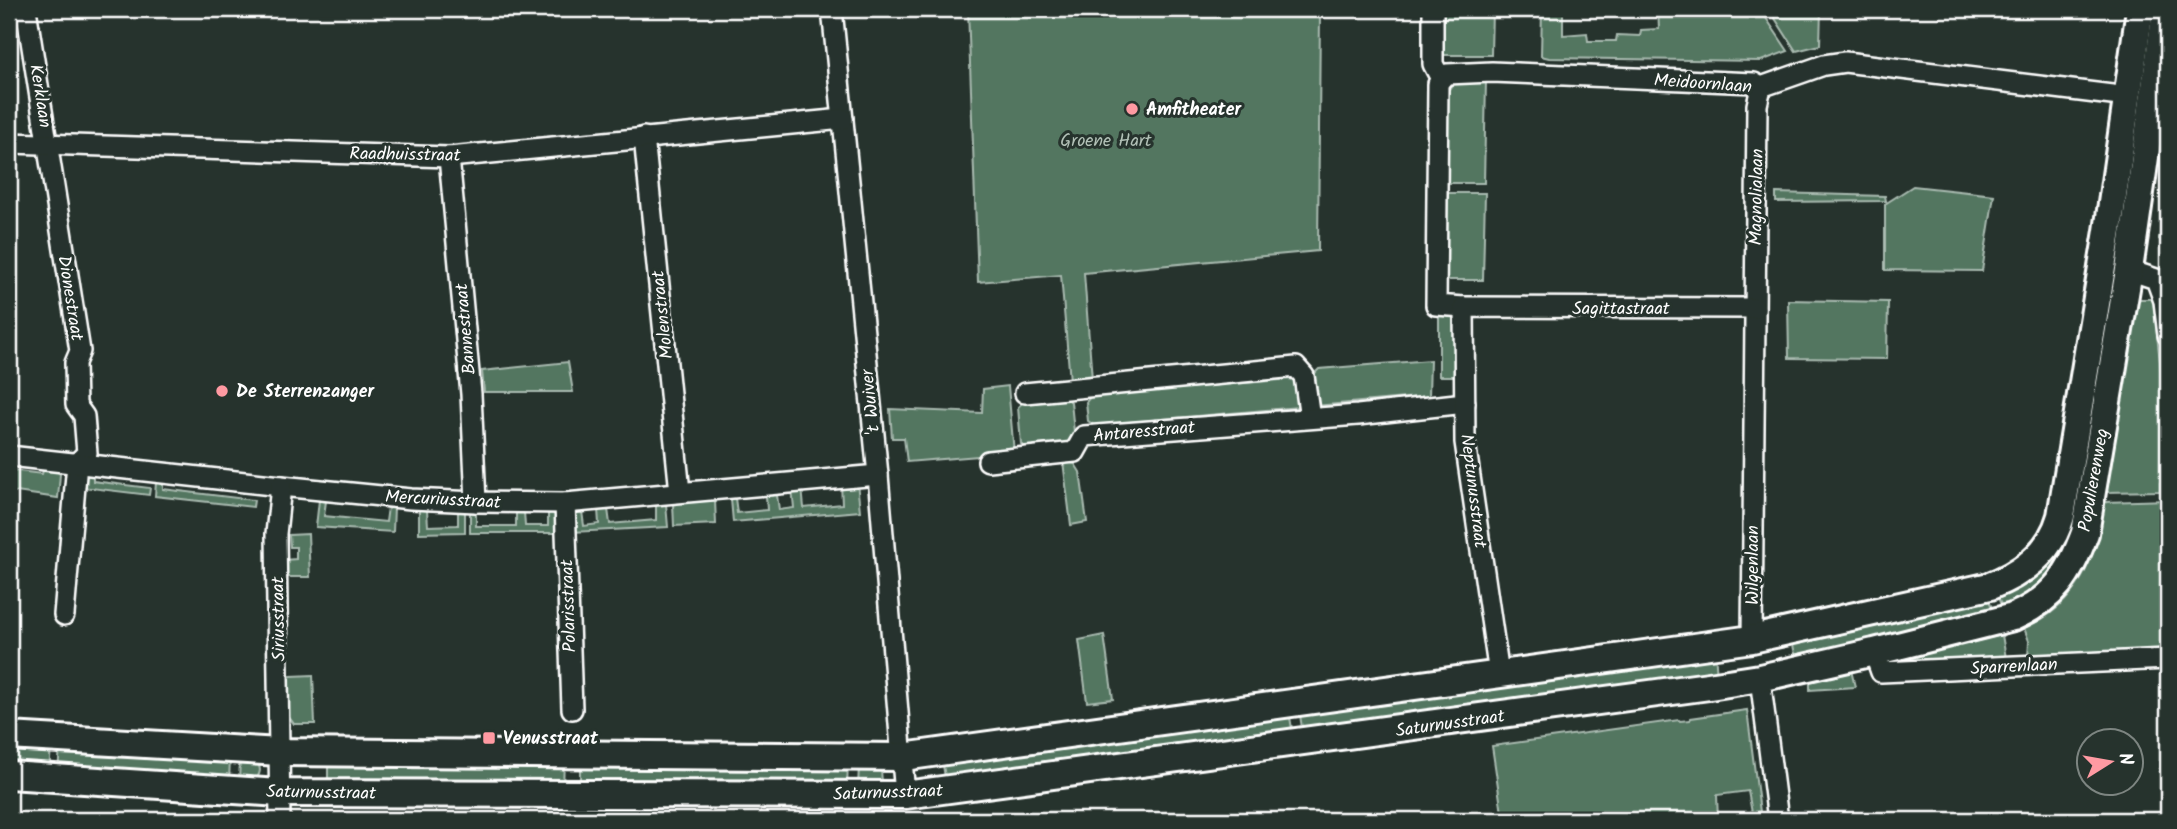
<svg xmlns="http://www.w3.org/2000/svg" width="2177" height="829" font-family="Kalam,sans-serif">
  <rect width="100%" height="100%" fill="#26332d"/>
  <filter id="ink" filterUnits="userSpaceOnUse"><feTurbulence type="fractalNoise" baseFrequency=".0143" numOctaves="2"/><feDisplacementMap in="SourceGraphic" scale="14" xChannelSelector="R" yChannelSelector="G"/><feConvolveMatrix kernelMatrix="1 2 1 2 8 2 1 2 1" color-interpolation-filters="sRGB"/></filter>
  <g filter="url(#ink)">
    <g fill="#537660" stroke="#a9bab0" stroke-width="2">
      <path d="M968,9H1320L1318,251L1084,273L1092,379L1070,381L1061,275L978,282Z"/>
      <path d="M1441,9H1492L1491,55H1441Z"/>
      <path d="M1542,9H1563V35L1587,33L1588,41H1616L1617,35L1640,36L1641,30L1659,29L1658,9H1760L1788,51L1761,61L1549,58L1541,56Z"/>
      <path d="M1769,9H1821L1820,45L1796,51Z"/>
      <path d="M1486,80L1484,183H1446L1448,91L1453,83Z"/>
      <path d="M1913,186L1994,195L1982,271L1885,270V204Z"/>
      <path d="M1447,193H1485L1483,280H1445Z"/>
      <path d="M1776,193L1885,196L1886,201L1776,202Z"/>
      <path d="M2168,218V246L2159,239L2162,220L2168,221Z"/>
      <path d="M2138,299H2153L2168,434V482L2160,483V491L2106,492Z"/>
      <path d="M1788,300L1888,302L1887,359L1789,358Z"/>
      <rect x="1439" y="316" width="18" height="60"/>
      <path d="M1430,360L1429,396L1315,406L1313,375L1319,369Z"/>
      <path d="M568,362L573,392H484L482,371Z"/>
      <path d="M1291,379L1297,383L1299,407L1094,425L1088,421L1086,402L1091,396Z"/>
      <path d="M1008,386L1014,453L907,462L904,438H892L890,409L982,413L983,389Z"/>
      <path d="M1067,398L1071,402L1074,432L1066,444L1027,448L1021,444L1018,407L1023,402Z"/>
      <path d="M1063,461L1075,464L1080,472L1087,522L1071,525Z"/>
      <path d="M44,468L56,470L60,474L58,498L9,491V470L42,474Z"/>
      <path d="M89,474L93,475V481L150,488L149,495L82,487L84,477Z"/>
      <path d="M156,482L163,483V489L254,500L253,507L155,496Z"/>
      <path d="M857,482L860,511L733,522L731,499L735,498L737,513L767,510L766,496L777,495L779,510L794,508L792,488L802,487L804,508L842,504L841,484Z"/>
      <path d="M2072,496L2084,498L2081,520L2052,579L2004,613L1996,592Z"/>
      <path d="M319,500L326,501L324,516L386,522L388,507H394L393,532L316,527Z"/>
      <path d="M715,500L716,524L674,526L673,503Z"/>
      <path d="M2168,500V650L2028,657L2029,641L2024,628C2080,605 2096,557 2105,502Z"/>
      <path d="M666,504L668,527L572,532L570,512L582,511L584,526L599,524L598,509H608L610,524L656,520V505Z"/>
      <path d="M419,509L427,510L428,526L458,525V510H465V532L419,533Z"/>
      <path d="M470,510H476V526H516V511H524L525,526H548V511H559V533H470Z"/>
      <path d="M308,534L310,577H286L284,560L296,559V547H290L289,535Z"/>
      <path d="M1987,595L1995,616L1797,662L1791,637Z"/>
      <path d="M1104,635L1113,699L1087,702L1079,640Z"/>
      <path d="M2002,635L2006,658L1903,663L1901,661L1900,659Z"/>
      <path d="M1715,651L1717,677L1303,734L1299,709Z"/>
      <path d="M1851,670L1855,687L1810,690V680Z"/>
      <path d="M313,675L315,724H294L289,717V678L291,676Z"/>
      <path d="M1747,710L1760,812L1752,813L1748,791L1717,795L1718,820H1503L1492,746L1679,720L1680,721L1690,720L1691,718Z"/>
      <path d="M1289,711L1293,735L946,783L942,759Z"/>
      <path d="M9,743L51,746L49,772L9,768Z"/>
      <path d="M60,746L230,757L229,783L58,773Z"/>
      <path d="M240,757L257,762C262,769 260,774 255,781L239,783Z"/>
      <path d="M328,760L564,761L563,787L328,786Z"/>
      <path d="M580,761L848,763L847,788L580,787Z"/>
      <path d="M859,764L881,770L882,782L858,789Z"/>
    </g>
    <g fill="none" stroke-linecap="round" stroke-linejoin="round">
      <defs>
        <g id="street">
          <path d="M26,9L80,351L75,363L76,405L84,416L87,453L77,463L64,615"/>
          <path d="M832,9L878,475L905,795"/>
          <path d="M1433,9V64L1441,79L1438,84L1436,305L1464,307"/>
          <path d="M1441,79L1447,74L1492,72L1754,83L1761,87L1824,65L1845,62L2128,97"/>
          <path d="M644,137L680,492"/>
          <path d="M9,143L449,157L843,119"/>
          <path d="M449,157L471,394L476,502"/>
          <path d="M2129,270L2156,279L2164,301L2168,335"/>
          <path d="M1025,393L1296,367L1304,376L1310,418"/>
          <path d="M9,456L281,486L411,499L476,502L565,503L878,475"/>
          <path d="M988,461L1075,452L1084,436L1358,415L1465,403"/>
          <path d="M565,503L572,709"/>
          <path d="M1752,639L1757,105L1761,87"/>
          <path d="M1874,652L1881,672L2168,659"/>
          <path d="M1499,674L1465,442L1464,307L1755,308"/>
          <path d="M1760,678L1778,820"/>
          <path d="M280,820L276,534L281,486"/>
        </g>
        <g id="secondary">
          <path d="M9,736L280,752L903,757L1752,639L1990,586C2024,573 2051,552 2061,516L2108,231L2140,9"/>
          <path d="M9,775L280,793L905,795L1709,686L1760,678L1874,652L2013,617C2054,599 2070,574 2085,533L2129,270L2166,9"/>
        </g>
      </defs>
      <use href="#street" stroke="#fff" stroke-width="24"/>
      <use href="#secondary" stroke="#fff" stroke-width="32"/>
      <use href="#street" stroke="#26332d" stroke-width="19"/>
      <use href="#secondary" stroke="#26332d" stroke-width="26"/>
    </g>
  </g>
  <g fill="#ff9aa2" stroke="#26332d" stroke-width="2.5">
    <circle cx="1132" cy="109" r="7"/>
    <circle cx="222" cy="391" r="7"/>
    <rect x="482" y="731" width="14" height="14" rx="3.5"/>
  </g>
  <g text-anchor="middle" stroke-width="6" stroke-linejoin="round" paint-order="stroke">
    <g font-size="18" fill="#fff" stroke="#26332d">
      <text transform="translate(1703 83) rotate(4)" y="6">Meidoornlaan</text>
      <text transform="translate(41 96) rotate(81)" y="6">Kerklaan</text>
      <text transform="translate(405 154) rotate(1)" y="6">Raadhuisstraat</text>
      <text transform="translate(1756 197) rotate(-89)" y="6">Magnolialaan</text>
      <text transform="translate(71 298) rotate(81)" y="6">Dionestraat</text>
      <text x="1621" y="314">Sagittastraat</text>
      <text transform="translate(662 315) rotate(-96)" y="6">Molenstraat</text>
      <text transform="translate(465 329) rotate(-95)" y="6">Bannestraat</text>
      <text transform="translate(870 402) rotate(-96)" y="6">'t Wuiver</text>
      <text transform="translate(1144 431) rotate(-5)" y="6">Antaresstraat</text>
      <text transform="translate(2093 480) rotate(-80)" y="6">Populierenweg</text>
      <text transform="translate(1474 491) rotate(83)" y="6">Neptunusstraat</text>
      <text transform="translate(443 499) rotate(3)" y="6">Mercuriusstraat</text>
      <text transform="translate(1752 565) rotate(-90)" y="6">Wilgenlaan</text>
      <text transform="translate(568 606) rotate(-92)" y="6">Polarisstraat</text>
      <text transform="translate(278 619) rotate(-91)" y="6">Siriusstraat</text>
      <text transform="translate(2014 666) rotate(-3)" y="6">Sparrenlaan</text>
      <text transform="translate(1450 723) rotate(-8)" y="6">Saturnusstraat</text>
      <text transform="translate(321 792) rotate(1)" y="6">Saturnusstraat</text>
      <text transform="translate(888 792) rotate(-2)" y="6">Saturnusstraat</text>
    </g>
    <g font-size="18" font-weight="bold" fill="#fff" stroke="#26332d" text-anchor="start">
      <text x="1146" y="115">Amfitheater</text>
      <text x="236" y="397">De Sterrenzanger</text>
      <text x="503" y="744">Venusstraat</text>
    </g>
    <g font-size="18" fill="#b2c1b7" stroke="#26332d">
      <text x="1106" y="146">Groene Hart</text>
    </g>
  </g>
  <rect width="2177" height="829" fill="none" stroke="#26332d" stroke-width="35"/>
  <rect x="18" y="18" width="2142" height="794" fill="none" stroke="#fff" stroke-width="2.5" filter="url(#ink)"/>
  <g transform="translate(2110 762) rotate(79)"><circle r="33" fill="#26332d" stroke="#7d8581" stroke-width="2"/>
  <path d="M0-5L12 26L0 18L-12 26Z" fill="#ff9aa2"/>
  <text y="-10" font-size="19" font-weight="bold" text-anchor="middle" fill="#ffffff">N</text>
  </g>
</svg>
